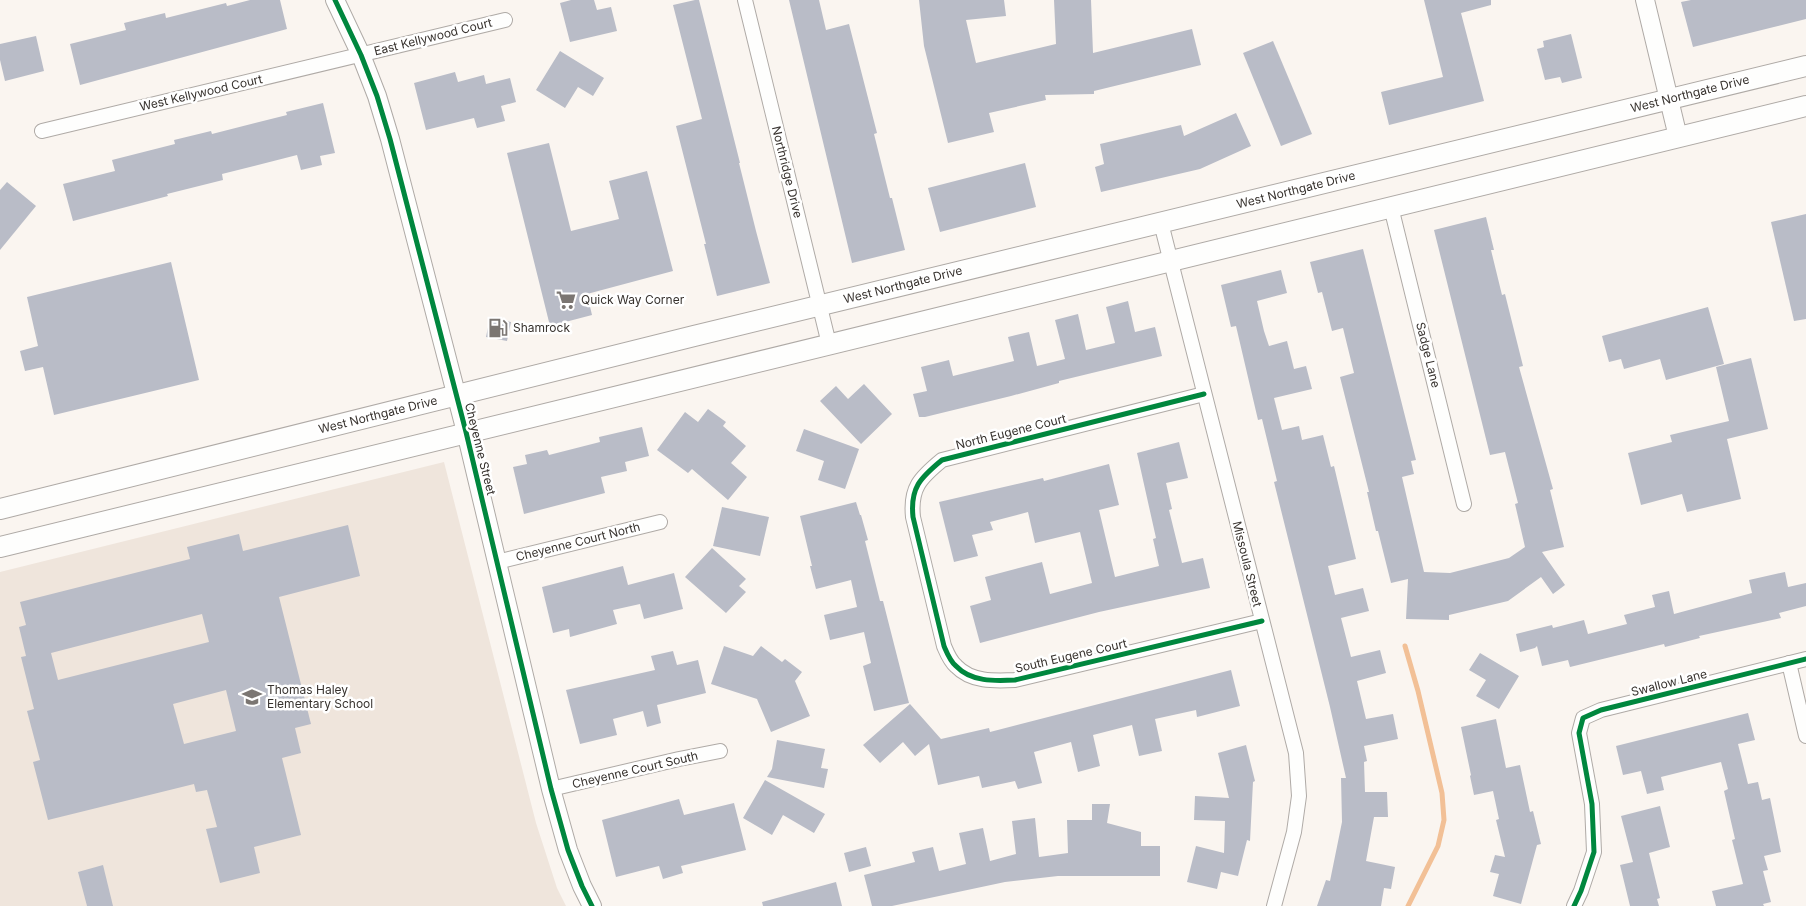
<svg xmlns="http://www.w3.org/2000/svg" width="1806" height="906" font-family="Inter,sans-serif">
  <rect width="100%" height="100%" fill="#faf5f0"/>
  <path fill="#efe5dc" d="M444,462L536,823L557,888L566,906H0V572Z"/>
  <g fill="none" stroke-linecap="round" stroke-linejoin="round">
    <path stroke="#f2c096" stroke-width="5" d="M1405,646L1418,691L1442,793L1444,820L1438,846L1408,906"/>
  </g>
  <g fill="#b9bcc7" fill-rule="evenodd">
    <path d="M250,0H280L287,29L80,85L70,44L126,30L124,23L165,13L166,18L226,3L227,6Z"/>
    <path d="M571,0H594L597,10L611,7L617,31L570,42L560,3Z"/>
    <path d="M695,0H699L740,163H739L756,231L770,283L717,296L704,244H706L676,126L702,119L673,5Z"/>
    <path d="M789,0H819L826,30L849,24L877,133L874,134L890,198H892L905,250L852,263Z"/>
    <path d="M919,0H1004L1006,16L966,20L976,63L1056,44L1054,0H1091L1093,53L1192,29L1201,65L1094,91V94L1045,95L1046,100L989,113L994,132L948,143L924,46Z"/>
    <path d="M1424,0H1491V5L1461,13L1484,101L1389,125L1381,92L1443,77Z"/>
    <path d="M1691,0H1806V19L1693,47L1681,2Z"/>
    <path d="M1571,34L1582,78L1562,83L1560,77L1545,80L1537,49L1544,47L1543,41Z"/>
    <path d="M36,36L44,71L5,81L0,60V44Z"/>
    <path d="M1273,41L1312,134L1281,146L1243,53Z"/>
    <path d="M560,51L604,78L593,96L578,87L565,108L536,90Z"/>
    <path d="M455,72L458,82L484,75L486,84L510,78L516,102L501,106L505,121L477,128L474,118L426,130L414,83Z"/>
    <path d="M323,103L335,153L320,156L322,165L301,170L297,155L222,174L223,180L167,194L168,196L73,221L63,184L115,171L112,160L175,144L174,140L211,131L212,134L287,115L286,112Z"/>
    <path d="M1236,113L1251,146L1200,169L1101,192L1095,167L1104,164L1100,144L1181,125L1184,136Z"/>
    <path d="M549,143L571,231L619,219L609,181L647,171L673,271L587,294L592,315L550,326L507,153Z"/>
    <path d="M1025,163L1036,207L940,232L928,188Z"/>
    <path d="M7,182L36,206L0,250V190Z"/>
    <path d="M1806,214V319L1794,321L1771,222Z"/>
    <path d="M1486,217L1494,250H1491L1502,295L1505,294L1523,366L1519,367L1553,489L1550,490L1564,547L1542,552L1565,585L1553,594L1541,577L1508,601L1449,615V620L1406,619L1408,579L1391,583L1378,531H1376L1367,492H1369L1340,377L1354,373L1343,328L1332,331L1322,292L1318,293L1310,262L1363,249L1416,460L1411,461L1414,474L1402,477L1424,572L1450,573L1509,558L1525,547L1515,504L1518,503L1505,452L1490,455L1434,230Z"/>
    <path d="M171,262L199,380L54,415L43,367L25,371L20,351L38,346L27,297Z"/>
    <path d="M1281,270L1287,293L1257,301L1264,331L1269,346L1287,341L1294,369L1306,366L1312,389L1274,398L1282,430L1299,426L1302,440L1323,435L1331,467L1334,466L1356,559L1328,566L1335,595L1363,588L1369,611L1341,618L1351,657L1380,650L1386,673L1357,681L1366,719L1393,714L1398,739L1364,746L1367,761L1364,762L1365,792H1387L1388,817H1374L1366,861L1395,867L1391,889L1384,888L1381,906H1317L1326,880L1330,881L1342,822L1341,778H1346L1330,707L1274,482L1277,481L1262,419L1258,420L1236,326L1231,327L1221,285Z"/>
    <path d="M1128,301L1135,332L1155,327L1162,356L1059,381V383L1011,396L925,417H919L913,394L927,391L921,367L949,360L953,376L1014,361L1008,337L1029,332L1037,366L1065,359L1055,320L1078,314L1086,350L1115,343L1106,307Z"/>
    <path d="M1708,307L1724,364L1666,380L1660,359L1624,369L1621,359L1609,362L1602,336Z"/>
    <path d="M490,318L511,322L507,341L486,337Z"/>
    <path d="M1751,358L1768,429L1727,439L1741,499L1687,512L1682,494L1641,505L1628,453L1672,442L1670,435L1729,421L1716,367Z"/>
    <path d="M864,384L892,414L861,444L820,401L836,386L848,399Z"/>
    <path d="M708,409L726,422L723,426L746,446L731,463L747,477L728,500L692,469L688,473L657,450L685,412L698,422Z"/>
    <path d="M642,427L649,456L625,462L627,471L601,477L605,493L524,514L513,467L527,464L525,455L547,450L549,455L600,442L599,437Z"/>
    <path d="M804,429L859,449L845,489L818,480L824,461L796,451Z"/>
    <path d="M1179,442L1188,478L1166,483L1172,509L1169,510L1182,563L1203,558L1210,588L1099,612L980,643L970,606L991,600L985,577L1042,562L1050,594L1092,583L1080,532L1035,543L1028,512L990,522L993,530L972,535L978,556L954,562L939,502L1043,478L1044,481L1109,464L1119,505L1099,510L1115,577L1159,566L1153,539L1156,538L1137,453Z"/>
    <path d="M856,502L860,515H861L868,540L865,541L880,601H883L909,703L874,711L863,666L871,663L864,632L830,640L824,615L857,607L851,580L816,589L810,566H812L800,516Z"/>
    <path d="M722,507L769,517L760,556L713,546Z"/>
    <path d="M348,525L360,576L279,597L311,724L295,728L301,753L282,758L301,835L254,847L260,873L220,883L206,829L217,827L207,790L196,792L194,784L48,820L33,762L40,760L27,711L34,709L21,657L26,656L19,627L26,625L20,602L190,559L187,547L239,534L243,551ZM202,614L209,642L58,680L51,653ZM226,690L236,731L184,744L173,704Z"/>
    <path d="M712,548L746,579L739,586L746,592L726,613L685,577Z"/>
    <path d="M623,566L628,585L674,573L683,609L644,619L640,604L613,610L617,624L570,637L569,629L553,633L542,587Z"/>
    <path d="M1785,572L1788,587L1806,583V606L1779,613L1781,618L1699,636L1700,638L1665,647L1664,644L1570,667L1568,660L1542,666L1537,646L1535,648L1520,652L1516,634L1552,625L1553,628L1584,620L1588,634L1627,624L1624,615L1655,607L1652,595L1669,591L1674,614L1752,593L1749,580Z"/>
    <path d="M724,646L753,656L761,646L782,662L785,659L802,672L795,681L810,716L771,732L757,699L711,684Z"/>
    <path d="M673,651L677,665L698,660L706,693L657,705L661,723L647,727L643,711L613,719L617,735L580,744L566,690L655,670L651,656Z"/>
    <path d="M1480,653L1519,676L1499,709L1476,696L1486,680L1469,670Z"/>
    <path d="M1231,670L1240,706L1197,717L1196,710L1155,719L1162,751L1139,756L1132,725L1093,735L1100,766L1078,772L1071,742L1034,752L1042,783L1018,789L1015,781L982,788L979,776L938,785L929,744L915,756L903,742L880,763L863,745L910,704L941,739L989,728L990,732Z"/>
    <path d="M1748,713L1755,740L1738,744L1748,784L1758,782L1762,800L1770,798L1781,852L1764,856L1768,870L1763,871L1771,902L1763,904L1764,906H1716L1712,891L1743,884L1732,840L1735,839L1724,791L1728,789L1721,762L1661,777L1664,790L1647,794L1641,771L1623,775L1616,746Z"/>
    <path d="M1496,719L1506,768L1520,765L1530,812L1533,811L1541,844L1537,845L1521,904L1493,896L1499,874L1490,872L1495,855L1505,857L1496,820L1499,819L1493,791L1474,795L1470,776L1471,775L1461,727Z"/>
    <path d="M777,740L825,749L821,768L828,769L824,788L767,777L772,769Z"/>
    <path d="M1246,745L1255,781L1253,782L1250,841L1247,840L1238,876L1221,872L1217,889L1187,882L1196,846L1224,853L1225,821L1194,820L1195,796L1229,798L1218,753Z"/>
    <path d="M765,780L825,814L814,833L783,815L772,835L743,818Z"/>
    <path d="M679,799L684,815L734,803L746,850L681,866L683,873L663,879L659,866L616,877L602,820Z"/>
    <path d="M1092,804H1110L1107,823L1141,832V846H1160V876H1058L1005,882L892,906H872L864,875L915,862L912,852L933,847L939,871L966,864L959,833L983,828L990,861L1016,854L1012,821L1035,818L1039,857L1068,853L1067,820H1092Z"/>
    <path d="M1660,806L1670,847L1649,853L1660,898L1657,899L1659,906H1630L1620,865L1633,862L1621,816Z"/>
    <path d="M866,847L871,866L849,872L844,853Z"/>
    <path d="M103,865L113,906H87L78,872Z"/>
    <path d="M836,882L842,906H763L762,902Z"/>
  </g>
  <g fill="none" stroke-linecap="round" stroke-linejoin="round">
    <defs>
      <g id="minor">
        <path d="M745,0L829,344"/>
        <path d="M42,131L505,20"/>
        <path d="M1391,207L1464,504"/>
        <path d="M1161,223L1296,753L1299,796L1294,832L1274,906"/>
        <path d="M1204,394L942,460C920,478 910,488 913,517L944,646C947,653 950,661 956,666C971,682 994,681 1015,680L1262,621"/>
        <path d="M497,562L660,522"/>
        <path d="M1789,663L1806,736"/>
        <path d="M551,789L679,759L720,751"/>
        <path d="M1574,906L1581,891L1594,852L1592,804L1579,733L1583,718L1601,710L1806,659"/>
      </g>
      <g id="tertiary">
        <path d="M335,0L361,55L377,96L390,139L466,432L551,789L568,850L582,886L592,906"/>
        <path d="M1645,0L1678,137"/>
      </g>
      <g id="secondary">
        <path d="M0,509L694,336L1806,66"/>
        <path d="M0,547L1806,106"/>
      </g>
    </defs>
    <use href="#minor" stroke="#afaaa6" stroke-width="16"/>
    <use href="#tertiary" stroke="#afaaa6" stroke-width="20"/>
    <use href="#secondary" stroke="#afaaa6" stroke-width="22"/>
    <use href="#minor" stroke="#fefefd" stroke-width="14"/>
    <use href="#tertiary" stroke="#fefefd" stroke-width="18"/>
    <use href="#secondary" stroke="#fefefd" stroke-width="20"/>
    <defs>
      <g id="cycleway">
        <path d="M335,0L361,55L377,96L390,139L466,432L551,789L568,850L582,886L592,906"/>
        <path d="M1204,394L942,460C920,478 910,488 913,517L944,646C947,653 950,661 956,666C971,682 994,681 1015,680L1262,621"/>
        <path d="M1574,906L1581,891L1594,852L1592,804L1579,733L1583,718L1601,710L1806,659"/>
      </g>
    </defs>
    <use href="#cycleway" stroke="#fff" stroke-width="8"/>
    <use href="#cycleway" stroke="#00873e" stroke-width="5"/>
  </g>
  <defs>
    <symbol id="supermarket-bare" viewBox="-9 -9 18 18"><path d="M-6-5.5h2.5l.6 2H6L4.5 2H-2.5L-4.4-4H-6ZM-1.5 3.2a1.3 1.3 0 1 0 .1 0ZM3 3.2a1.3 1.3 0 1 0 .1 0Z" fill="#7b7672" stroke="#fff" stroke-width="2.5" paint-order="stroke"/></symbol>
    <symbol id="fuel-bare" viewBox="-9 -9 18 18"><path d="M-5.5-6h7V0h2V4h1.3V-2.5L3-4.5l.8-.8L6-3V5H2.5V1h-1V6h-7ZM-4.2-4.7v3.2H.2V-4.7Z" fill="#7b7672" stroke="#fff" stroke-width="2.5" paint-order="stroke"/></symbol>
    <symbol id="school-bare" viewBox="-9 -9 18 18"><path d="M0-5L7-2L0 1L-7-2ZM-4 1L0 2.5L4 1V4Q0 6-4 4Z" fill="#7b7672" stroke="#fff" stroke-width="2.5" paint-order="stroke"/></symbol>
  </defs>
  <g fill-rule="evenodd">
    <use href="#supermarket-bare" x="552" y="286" width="28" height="28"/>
    <use href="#fuel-bare" x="484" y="314" width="28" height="28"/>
    <use href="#school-bare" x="238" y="683" width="28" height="28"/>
  </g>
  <g text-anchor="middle" stroke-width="5" stroke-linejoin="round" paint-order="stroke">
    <g font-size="12" fill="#37322e" stroke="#fff">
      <text transform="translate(433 37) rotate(-14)" y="4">East Kellywood Court</text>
      <text transform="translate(201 93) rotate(-13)" y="4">West Kellywood Court</text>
      <text transform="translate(1690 94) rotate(-14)" y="4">West Northgate Drive</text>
      <text transform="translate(787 172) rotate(76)" y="4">Northridge Drive</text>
      <text transform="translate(1296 190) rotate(-14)" y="4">West Northgate Drive</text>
      <text transform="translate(903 285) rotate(-14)" y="4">West Northgate Drive</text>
      <text transform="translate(1428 355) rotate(76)" y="4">Sadge Lane</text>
      <text transform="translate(378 415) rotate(-14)" y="4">West Northgate Drive</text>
      <text transform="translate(1011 432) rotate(-14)" y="4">North Eugene Court</text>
      <text transform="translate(480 449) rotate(76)" y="4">Cheyenne Street</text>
      <text transform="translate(578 542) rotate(-14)" y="4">Cheyenne Court North</text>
      <text transform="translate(1247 564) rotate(76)" y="4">Missoula Street</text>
      <text transform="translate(1071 656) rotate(-13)" y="4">South Eugene Court</text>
      <text transform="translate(1669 683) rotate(-14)" y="4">Swallow Lane</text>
      <text transform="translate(635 770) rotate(-13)" y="4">Cheyenne Court South</text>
    </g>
    <g font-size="12" fill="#37322e" stroke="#fff" text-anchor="start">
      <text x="581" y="304">Quick Way Corner</text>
      <text x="513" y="332">Shamrock</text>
      <text x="267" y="694">Thomas Haley<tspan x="267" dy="14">Elementary School</tspan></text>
    </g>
  </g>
</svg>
